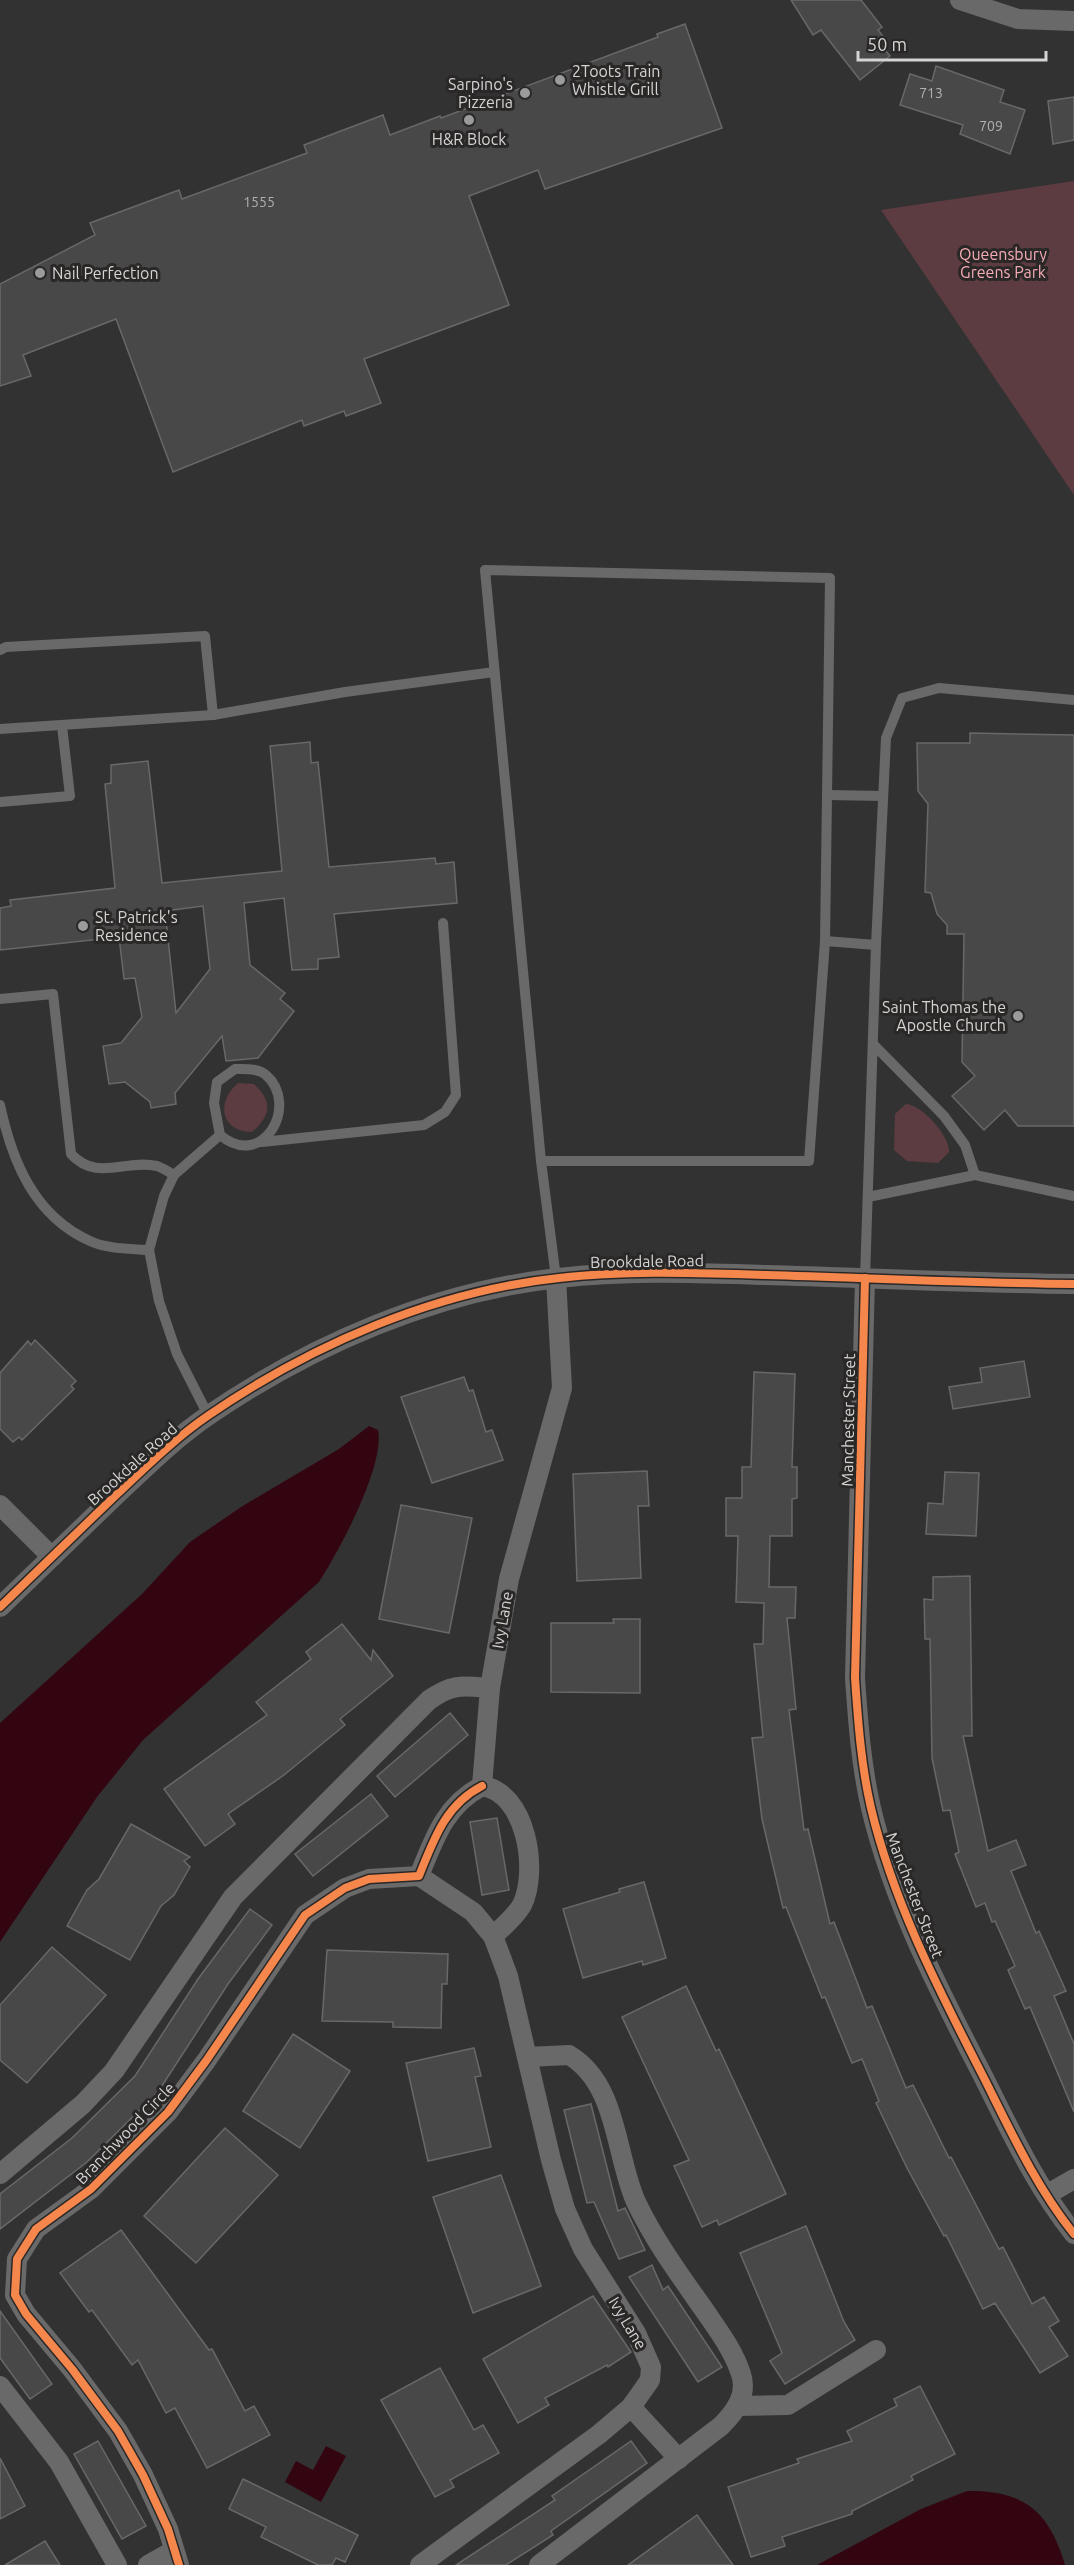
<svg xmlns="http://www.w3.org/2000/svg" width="1074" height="2565" font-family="Ubuntu,sans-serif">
  <rect width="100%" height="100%" fill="#333232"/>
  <g fill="#5d3c41">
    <path d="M1074,181V495L881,210Z"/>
    <path d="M238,1083L254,1084C273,1102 271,1115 252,1132C220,1131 216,1102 238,1083Z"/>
    <path d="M906,1104C922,1105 950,1136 949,1152L938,1163L907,1161L894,1150L895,1114Z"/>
  </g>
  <g fill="#330511">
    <path d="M369,1426L378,1430C385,1466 339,1551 319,1582L143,1740L97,1797L0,1942V1723L142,1594L190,1542L241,1507L339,1449Z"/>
    <path d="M326,2446L346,2456L321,2502L285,2482L296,2461L313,2470Z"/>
    <path d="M967,2491C1024,2490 1049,2511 1065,2565H817L921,2509Z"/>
  </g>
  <g fill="#494848" stroke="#696868" stroke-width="1.5" fill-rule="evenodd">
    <path d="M791,0H861L882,27L878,30L885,39L880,44L890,56L860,80L821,30L813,35Z"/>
    <path d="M685,24L722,128L545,189L538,170L469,196L509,305L364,359L381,403L346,416L344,411L304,426L302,420L173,472L116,319L23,355L31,376L0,386V284L95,235L90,223L179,190L182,199L307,153L304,145L383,115L390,135L440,116L441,118L658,37L657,34Z"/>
    <path d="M936,66L1004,90L1000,102L1025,110L1010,154L960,134L963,125L900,105L910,74L932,81Z"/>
    <path d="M1074,97V140L1053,144L1048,101Z"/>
    <path d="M970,733L1074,735V1126H1018L1005,1110L984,1130L952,1096L975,1076L962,1062L964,934H947V925L937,914L931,893L925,892L928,804L918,791L917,743H970Z"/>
    <path d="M310,742L311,763L318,762L329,867L435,858L436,864L454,862L457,903L334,914L339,957L318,959V969L292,970L284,898L244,903L250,965L285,993L280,999L294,1011L258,1058L226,1061L222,1036L175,1093L176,1104L151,1108L150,1102L125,1082L109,1084L103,1046L121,1043L142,1017L135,978L124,979L119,937L0,950V908L11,906L10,900L115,888L105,784L111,783V765L148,761L162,883L282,871L270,746ZM203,906L210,969L176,1013L165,911Z"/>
    <path d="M35,1340L76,1381L71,1386L74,1389L22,1440L19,1437L13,1442L0,1429V1373L28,1341L31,1345Z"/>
    <path d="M1024,1361L1030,1397L953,1409L949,1387L982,1382L980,1368Z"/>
    <path d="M754,1372L795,1374L792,1467H797V1498L792,1499V1536H770L769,1587H796L795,1618H787L796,1709L789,1710L804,1830L808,1829L830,1924L834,1922L867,2008L872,2006L906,2088L913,2085L949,2158L951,2157L999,2249L1003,2247L1032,2304L1044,2297L1059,2321L1049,2327L1068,2356L1040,2373L995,2303L983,2309L946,2235L944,2236L906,2166L876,2103L879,2101L862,2059L852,2063L825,1997L822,1998L786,1907L783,1908L762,1819L752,1738L763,1737L754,1644H763L764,1603L736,1602L738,1536H726V1498H742V1467H751Z"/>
    <path d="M464,1377L469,1391L473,1390L486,1432L492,1430L503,1460L432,1483L401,1397Z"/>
    <path d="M647,1471L649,1506H638L641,1578L577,1581L573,1474Z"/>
    <path d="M945,1472L979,1473L976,1536L926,1534L928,1503L943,1504Z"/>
    <path d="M401,1505L472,1518L449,1633L379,1619Z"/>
    <path d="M970,1576L972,1736H963L988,1851L1016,1840L1026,1865L1011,1871L1036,1933L1039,1931L1066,1991L1054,1996L1074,2044V2112L1030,2007L1025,2009L1008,1970L1015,1966L995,1921L992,1922L985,1903L976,1907L955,1854L959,1852L950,1810L943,1811L932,1758L930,1639H925L924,1599L933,1600V1577Z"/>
    <path d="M613,1619H640V1693L551,1692V1623H614Z"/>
    <path d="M342,1624L371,1660L373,1650L393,1676L340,1719L345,1725L284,1775L228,1814L235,1824L205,1846L164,1789L267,1715L256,1702L311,1659L306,1652Z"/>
    <path d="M450,1713L468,1735L395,1797L377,1776Z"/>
    <path d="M371,1794L388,1816L313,1876L295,1854Z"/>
    <path d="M497,1818L509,1890L482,1895L470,1822Z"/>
    <path d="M131,1824L190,1857L184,1861L190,1867L174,1895L161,1906L130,1960L67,1926L87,1890L99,1879Z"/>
    <path d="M644,1882L666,1958L643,1965L642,1961L583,1978L563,1909L620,1892L619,1889Z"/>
    <path d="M250,1909L272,1925L228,1984L158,2092L87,2162L0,2229V2194L72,2138L135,2076L198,1979Z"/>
    <path d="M52,1947L106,1995L27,2083L0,2060V2005Z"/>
    <path d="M327,1950L448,1954L447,1984H442L441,2028L393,2027V2022L322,2021Z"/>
    <path d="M686,1986L716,2051L719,2049L786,2194L719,2225L717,2220L702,2227L674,2166L689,2160L622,2017Z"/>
    <path d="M293,2034L350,2071L300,2148L243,2111Z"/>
    <path d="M474,2048L481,2076L475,2077L491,2147L428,2161L406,2063Z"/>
    <path d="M591,2104L618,2211L625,2208L645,2250L619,2259L594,2202L587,2203L564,2110Z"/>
    <path d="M225,2128L278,2175L196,2263L144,2216Z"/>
    <path d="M501,2175L541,2286L473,2313L433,2197Z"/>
    <path d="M806,2226L844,2322L855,2340L785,2384L770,2361L782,2353L740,2253Z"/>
    <path d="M121,2230L209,2350L212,2349L245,2411L254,2406L270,2435L207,2468L175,2408L166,2413L138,2360L132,2365L92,2310L89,2312L60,2273Z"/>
    <path d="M652,2265L663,2290L668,2286L722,2367L698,2382L629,2277Z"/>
    <path d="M593,2296L631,2352L608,2367L607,2365L545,2398L549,2405L518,2423L483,2359Z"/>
    <path d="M0,2311L52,2384L30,2399L0,2358Z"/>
    <path d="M440,2368L474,2430L483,2425L499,2453L450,2480L454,2487L435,2497L381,2400Z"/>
    <path d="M920,2386L955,2454L911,2476L913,2480L852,2511V2514L782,2537L785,2546L751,2557L728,2487L799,2463L797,2459L852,2441L847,2431L897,2406L894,2399Z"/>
    <path d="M98,2441L146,2526L122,2539L74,2454Z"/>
    <path d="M631,2441L647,2463L551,2531L553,2535L506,2565H456L555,2500L552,2496Z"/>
    <path d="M0,2458L25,2506L0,2519Z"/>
    <path d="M243,2479L358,2535L345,2562L336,2558L332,2565H318L261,2537L266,2527L229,2509Z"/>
    <path d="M697,2515L733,2565H628Z"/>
    <path d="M45,2541L60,2565H5Z"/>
  </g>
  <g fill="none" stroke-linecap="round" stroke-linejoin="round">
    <g stroke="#6a6969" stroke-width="10">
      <path d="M485,570L830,578L825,941L809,1161H541Z"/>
      <path d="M0,650L6,647L205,636L213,715"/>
      <path d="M0,729L213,715L345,692L494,672"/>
      <path d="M828,795L883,796"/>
      <path d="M0,802L70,796L62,726"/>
      <path d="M825,941L876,945L865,1278"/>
      <path d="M876,945L886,738L902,698L939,688L1074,700"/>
      <path d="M0,999L53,994L71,1154C97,1182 124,1159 157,1166C163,1168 169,1172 174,1175L164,1196L149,1250L159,1301L177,1354L208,1415"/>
      <path d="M873,1044L944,1116L965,1145L975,1175"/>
      <path d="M235,1069C245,1069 259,1068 266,1075C300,1105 263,1171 220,1135L214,1103L217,1082Z"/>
      <path d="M0,1105C12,1161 34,1216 90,1241C107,1249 131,1249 149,1250"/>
      <path d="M262,1142L424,1125L445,1112L456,1095L443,923"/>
      <path d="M541,1161L556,1278"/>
      <path d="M174,1175L220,1135"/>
      <path d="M868,1197L975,1175L1074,1196"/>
    </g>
    <g stroke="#6a6969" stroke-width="20">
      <path d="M960,0L1018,19L1074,21"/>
      <path d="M865,1278L855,1678C858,1721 861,1765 871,1808C894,1905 940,1992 985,2080C1011,2132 1037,2188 1074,2234"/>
      <path d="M0,1505L52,1557"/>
      <path d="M0,1607C38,1570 77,1533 115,1496C145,1468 175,1438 209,1415C311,1345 435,1291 559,1278C627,1270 698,1273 766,1275C869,1278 971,1283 1074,1284"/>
      <path d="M482,1786L490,1688L509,1579L562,1388L556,1278"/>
      <path d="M482,1786C526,1792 539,1870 522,1905C515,1917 503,1927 493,1936"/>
      <path d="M419,1876L473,1912L493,1936L508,1976L551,2160L565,2209L583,2249L636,2333L651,2367L650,2380L631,2407L598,2435L420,2565"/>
      <path d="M527,2057L569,2055C618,2084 615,2155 636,2202C655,2242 682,2278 707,2314C720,2333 734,2352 741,2374C748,2395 735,2412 721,2426L539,2565"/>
      <path d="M0,2174L83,2104L114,2071L233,1897L429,1700C453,1683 463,1686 490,1688"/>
      <path d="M1048,2194L1074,2179"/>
      <path d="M0,2386L59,2462L117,2565"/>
      <path d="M737,2406L788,2405L876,2350"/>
      <path d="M631,2407L679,2459"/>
      <path d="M148,2565L173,2551"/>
      <path d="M179,2565L168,2529L143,2475L118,2431L72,2369L26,2314L15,2295L17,2259L36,2229L91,2189L168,2112L206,2061L305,1915L345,1888L369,1879L419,1876C434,1839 445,1805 482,1786"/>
    </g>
    <defs>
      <g id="cycleway">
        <path d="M865,1278L855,1678C858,1721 861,1765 871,1808C894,1905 940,1992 985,2080C1011,2132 1037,2188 1074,2234"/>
        <path d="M0,1607C38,1570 77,1533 115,1496C145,1468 175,1438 209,1415C311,1345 435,1291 559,1278C627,1270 698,1273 766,1275C869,1278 971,1283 1074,1284"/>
        <path d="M179,2565L168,2529L143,2475L118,2431L72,2369L26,2314L15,2295L17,2259L36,2229L91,2189L168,2112L206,2061L305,1915L345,1888L369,1879L419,1876C434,1839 445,1805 482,1786"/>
      </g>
    </defs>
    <use href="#cycleway" stroke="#2a2727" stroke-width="11"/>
    <use href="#cycleway" stroke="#f5874c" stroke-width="8"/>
  </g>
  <g fill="#9c9b9b" stroke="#2a2727" stroke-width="2">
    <circle cx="560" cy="80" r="6"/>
    <circle cx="525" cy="93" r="6"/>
    <circle cx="469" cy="120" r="6"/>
    <circle cx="40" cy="273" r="6"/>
    <circle cx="83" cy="926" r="6"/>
    <circle cx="1018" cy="1016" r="6"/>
  </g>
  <g text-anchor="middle" stroke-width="6" stroke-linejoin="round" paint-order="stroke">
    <g font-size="14" fill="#b2b1b1">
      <text x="931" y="98">713</text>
      <text x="991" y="131">709</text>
      <text x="259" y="207">1555</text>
    </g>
    <g font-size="16" fill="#d5d4d4" stroke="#2a2727" text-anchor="start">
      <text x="572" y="77">2Toots Train<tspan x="572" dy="18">Whistle Grill</tspan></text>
      <text x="513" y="90" text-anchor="end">Sarpino's<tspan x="513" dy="18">Pizzeria</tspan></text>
      <text x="469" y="145" text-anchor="middle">H&amp;R Block</text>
      <text x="52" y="279">Nail Perfection</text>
      <text x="95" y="923">St. Patrick's<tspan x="95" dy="18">Residence</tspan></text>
      <text x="1006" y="1013" text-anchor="end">Saint Thomas the<tspan x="1006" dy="18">Apostle Church</tspan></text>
    </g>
    <g font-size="16" fill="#f6acb5" stroke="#2a2727">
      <text x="1003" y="260">Queensbury<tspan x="1003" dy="18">Greens Park</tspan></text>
    </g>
    <g font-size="16" fill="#d5d4d4" stroke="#2a2727">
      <text transform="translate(647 1261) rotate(-1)" y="6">Brookdale Road</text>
      <text transform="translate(848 1420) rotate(-89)" y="6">Manchester Street</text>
      <text transform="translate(132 1464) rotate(-42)" y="6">Brookdale Road</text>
      <text transform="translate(502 1620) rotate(-80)" y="6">Ivy Lane</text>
      <text transform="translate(915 1895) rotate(69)" y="6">Manchester Street</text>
      <text transform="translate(125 2133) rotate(-46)" y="6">Branchwood Circle</text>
      <text transform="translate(628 2323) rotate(59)" y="6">Ivy Lane</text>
    </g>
  </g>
  <path d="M858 51v9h188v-9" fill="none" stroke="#d5d4d4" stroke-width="3"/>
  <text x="867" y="51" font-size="18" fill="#d5d4d4" stroke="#2a2727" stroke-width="4.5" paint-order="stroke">50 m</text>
</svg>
